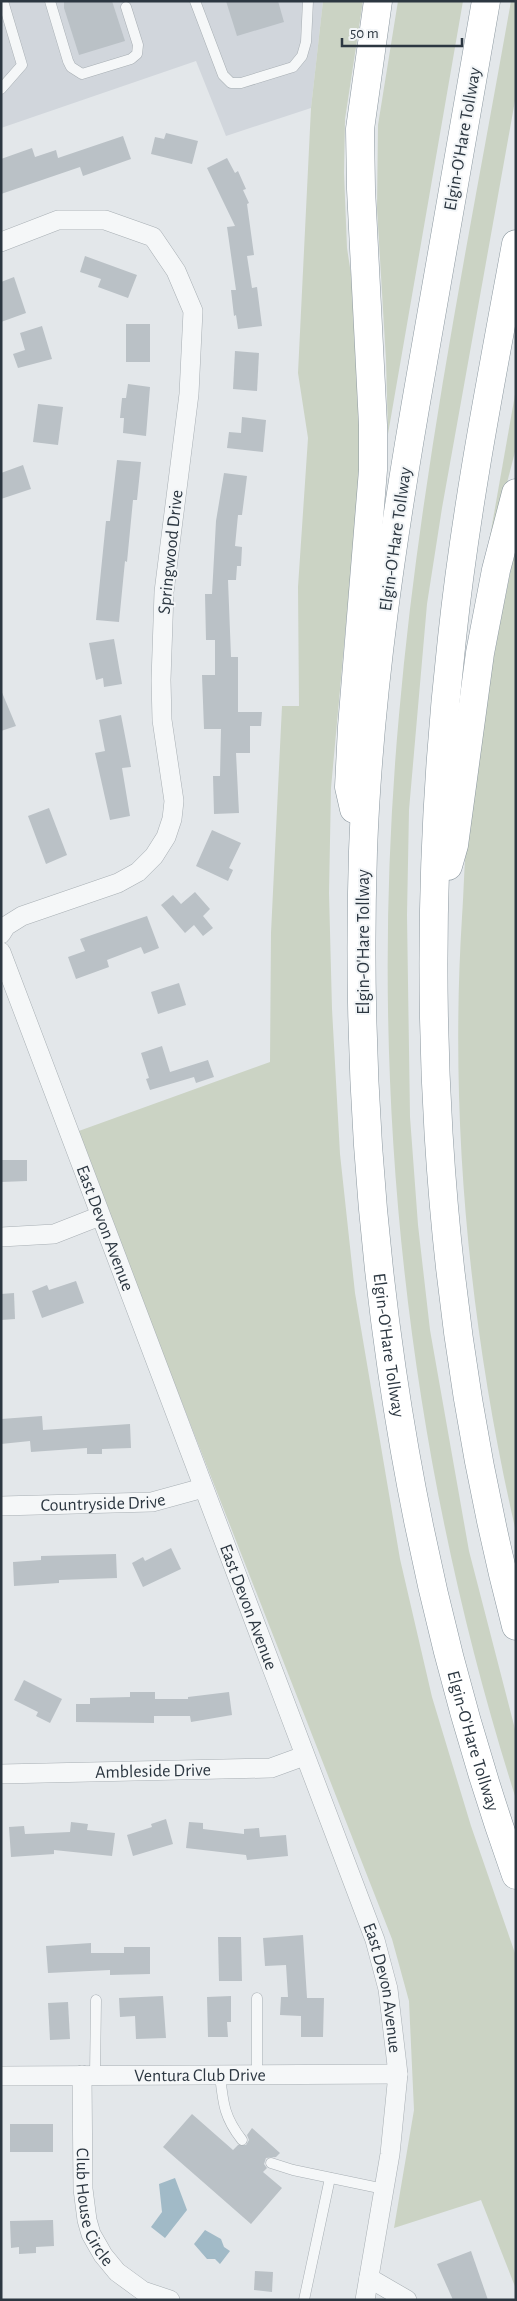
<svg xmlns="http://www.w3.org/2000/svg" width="517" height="2301" font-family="'Alegreya Sans',sans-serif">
  <rect width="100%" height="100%" fill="#e3e7ea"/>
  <path fill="#d1d6dc" d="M1,1H323L311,108L226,136L196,61L1,128Z"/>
  <g fill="#cbd3c4">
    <path d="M323,1H363L345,119L344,173L347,248L356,307L362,388L360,471L331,788L329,893L332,1009L340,1154L355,1293L400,1559L432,1697L471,1826L516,1956V2289L481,2200L394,2228L414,2110L409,2001L392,1939L76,1132L270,1062L271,933L282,706H299L298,587L308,438L298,373L311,108Z"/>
    <path d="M398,1H463L388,434L386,360L377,208L378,125Z"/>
    <path d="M511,1H516V95L442,508L427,604L409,810L407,915L410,1117L418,1225L430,1330L469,1551L516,1733V1799C405,1451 366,1079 399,715C420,475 469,238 511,1Z"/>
    <path d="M516,389V448L483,576Z"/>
    <path d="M516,546V1532C470,1332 449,1122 462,917C464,890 464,863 467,837C478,739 495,642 516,546Z"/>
  </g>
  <g fill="#a1bac7">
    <path d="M175,2178L187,2210L165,2238L151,2227L162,2212L159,2184Z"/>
    <path d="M205,2230L221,2239L224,2247L230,2251L220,2264L215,2259H207L194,2244Z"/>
  </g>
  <g fill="#bac1c6">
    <path d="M64,1H112L125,41L79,55L64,8Z"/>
    <path d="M226,1H278L284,22L237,36Z"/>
    <path d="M166,133L198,141L192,164L151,154L155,137L164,139Z"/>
    <path d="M123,136L131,159L83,176L80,167L1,194V159L32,148L35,157L56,150L58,158Z"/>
    <path d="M227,158L235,173L238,171L246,189L243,190L249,203L247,204L254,255L247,256L252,288L257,287L262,326L238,329L236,315L234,316L231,290H236L227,227L235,226L207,168Z"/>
    <path d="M85,256L137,275L128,298L98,287L101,279L80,272Z"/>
    <path d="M14,277L26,313L1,322V282Z"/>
    <rect x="126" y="324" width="24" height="38"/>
    <path d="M42,326L52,359L18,368L13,354L25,350L20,333Z"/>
    <path d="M235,351L259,353L257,391L233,389Z"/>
    <path d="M128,384L150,387L146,436L123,433L124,418H120L122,398H126Z"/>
    <path d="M38,404L63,407L58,445L33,442Z"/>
    <path d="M242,417L266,420L263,452L227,448L229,432L241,433Z"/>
    <path d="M117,460L141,462L137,500H133L127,562L125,561L119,622L96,620L106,521H110Z"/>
    <path d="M23,465L31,489L1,499V473Z"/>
    <path d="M224,473L247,476L242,515H238L235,546L242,547L241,566H237L236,580H228L231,657H238V712H262L261,726H250V753H236L239,813L214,814L213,776H220L221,729H204L202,675H215V640H206L205,594H212L216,521Z"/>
    <path d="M114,639L122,684L104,687L103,678L96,680L89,643Z"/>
    <path d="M1,690L16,726L1,731Z"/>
    <path d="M121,715L131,767L122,768L130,816L110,820L95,753L105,751L99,720Z"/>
    <path d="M49,808L67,855L46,864L28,816Z"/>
    <path d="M212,830L241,843L229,868L233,870L228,881L196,866Z"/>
    <path d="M195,892L210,909L203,916L213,928L203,936L194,925L185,933L161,905L173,895L181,904Z"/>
    <path d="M147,916L159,948L144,954L141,947L107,960L109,967L76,979L68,957L85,951L80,939Z"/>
    <path d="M179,983L186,1005L158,1014L151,992Z"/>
    <path d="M162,1046L170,1072L208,1060L214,1077L196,1083L194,1077L150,1090L146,1079L149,1078L141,1053Z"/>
    <path d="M1,1160H27V1181L1,1182Z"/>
    <path d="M76,1281L84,1303L42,1318L32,1291L47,1285L49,1290Z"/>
    <path d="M14,1293L15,1319L1,1320V1294Z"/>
    <path d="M42,1416L43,1430L130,1424L131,1448L102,1449V1454H87V1448L31,1452L30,1441L1,1444V1419Z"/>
    <path d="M171,1548L181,1569L143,1587L132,1563L143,1557L145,1561Z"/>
    <path d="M116,1554L117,1578L59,1580V1583L14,1586L13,1562L41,1560V1556Z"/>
    <path d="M24,1680L62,1699L50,1723L36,1716L38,1712L14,1700Z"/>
    <path d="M130,1692H155V1699H188V1697L229,1692L232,1715L191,1722L190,1716H154V1723L76,1722V1704H90V1698L130,1697Z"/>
    <path d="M166,1819L173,1844L133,1856L127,1835L152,1827L151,1824Z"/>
    <path d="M71,1822L88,1824L87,1830L115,1833L112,1856L54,1850V1854L11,1857L9,1827L24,1826L25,1834L70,1832Z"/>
    <path d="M189,1822L203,1823V1829L244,1834V1829L259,1828L260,1837L286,1835L288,1856L247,1860L246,1855L186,1848Z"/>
    <path d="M303,1935L307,1998H324L323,2037H301V2016L280,2015L281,1997H288L286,1965L265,1966L263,1938Z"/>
    <path d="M218,1937H241L242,1981H219Z"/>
    <path d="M91,1943V1953H124V1947H150V1974L110,1975V1970L48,1973L46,1946Z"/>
    <path d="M163,1996L166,2038L136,2039L135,2016L120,2017L119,1998Z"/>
    <path d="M231,1996V2022H227L228,2037H208L207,1997Z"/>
    <path d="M68,2002L70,2039L50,2040L48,2003Z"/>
    <path d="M192,2114L233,2150L238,2145H246L249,2140L247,2135L252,2128L280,2153L276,2157L266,2158L264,2164L267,2168L263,2172L282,2188L251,2224L163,2147Z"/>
    <rect x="10" y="2124" width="43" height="28"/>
    <path d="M53,2220L54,2246L36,2247V2253L19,2254V2247L11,2248L10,2221Z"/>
    <path d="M471,2251L488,2300H453L437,2264Z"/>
    <path d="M255,2271L273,2272L272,2292L254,2290Z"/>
  </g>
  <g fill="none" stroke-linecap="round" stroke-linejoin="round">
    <defs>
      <g id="lane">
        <path d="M50,1L68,61L71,67L82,74L131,59L137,54L138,45L126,7"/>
        <path d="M195,1L223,75L231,83H241L293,67L302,56L306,42L308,1"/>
        <path d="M1,89L22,65L3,1"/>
        <path d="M95,2075L96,2000"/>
        <path d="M220,2075C223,2103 224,2117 242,2140"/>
        <path d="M257,2075V1998"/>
        <path d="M271,2163L293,2170L384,2189"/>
        <path d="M304,2300L330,2178"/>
      </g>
      <g id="street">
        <path d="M1,242L58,220H105L153,237L176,271L193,311L189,394L164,592L161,680L162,720L174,801L172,819L166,837L154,856L138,872L118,883L22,916L6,926L1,934"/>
        <path id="s1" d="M1,952L375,1940L388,1989L398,2074L390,2154L365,2300"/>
        <path d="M1,1237L54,1234L100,1216"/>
        <path id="s2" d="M1,1506L152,1502L203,1488"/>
        <path id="s3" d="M1,1774L271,1768L304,1756"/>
        <path id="s4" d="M82,2075L83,2189L87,2220L91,2234L103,2255L117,2272L143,2291L170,2300"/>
        <path id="s5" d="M1,2076L398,2074"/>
        <path d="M369,2278L407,2300"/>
      </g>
      <g id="highway">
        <path id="s6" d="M486,1C465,123 443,246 422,368C394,527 369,689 363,851C352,1196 400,1549 516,1875"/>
        <path d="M516,244C492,375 466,506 452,638C415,966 432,1305 516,1626"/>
        <path d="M354,809L349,787L352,727L373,470V425L361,189L360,129L378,1"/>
        <path d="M448,866L454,845L480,653L496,570L516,493"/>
      </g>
    </defs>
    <use href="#lane" stroke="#a8afb4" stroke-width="11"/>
    <use href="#street" stroke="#a8afb4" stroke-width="20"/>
    <use href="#highway" stroke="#8b979f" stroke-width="29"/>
    <use href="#lane" stroke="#f5f7f8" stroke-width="10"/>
    <use href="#street" stroke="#f5f7f8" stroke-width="19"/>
    <use href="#highway" stroke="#fff" stroke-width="28"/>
  </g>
  <g text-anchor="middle" stroke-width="4" stroke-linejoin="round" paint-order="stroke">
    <g font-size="18" fill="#2c3741" stroke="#f2f5f7">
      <text transform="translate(462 139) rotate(-80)" y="6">Elgin-O'Hare Tollway</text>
      <text transform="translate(395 539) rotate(-82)" y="6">Elgin-O'Hare Tollway</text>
      <text transform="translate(170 552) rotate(-84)" y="6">Springwood Drive</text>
      <text transform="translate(363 942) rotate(-90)" y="6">Elgin-O'Hare Tollway</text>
      <text dy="6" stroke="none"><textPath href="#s1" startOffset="295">East Devon Avenue</textPath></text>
      <text dy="6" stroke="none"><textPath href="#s6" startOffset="1355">Elgin-O'Hare Tollway</textPath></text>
      <text dy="6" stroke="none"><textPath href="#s2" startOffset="102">Countryside Drive</textPath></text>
      <text dy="6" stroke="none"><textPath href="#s1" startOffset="700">East Devon Avenue</textPath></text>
      <text dy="6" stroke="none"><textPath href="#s6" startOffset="1760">Elgin-O'Hare Tollway</textPath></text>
      <text dy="6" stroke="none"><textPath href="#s3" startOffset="152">Ambleside Drive</textPath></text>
      <text dy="6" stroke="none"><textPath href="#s1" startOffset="1105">East Devon Avenue</textPath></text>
      <text dy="6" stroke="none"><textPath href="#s5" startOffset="199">Ventura Club Drive</textPath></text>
      <text dy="6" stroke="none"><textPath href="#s4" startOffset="134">Club House Circle</textPath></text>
    </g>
  </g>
  <rect width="517" height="2301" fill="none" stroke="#2c3741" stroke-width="5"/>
  <path d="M342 38v8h120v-8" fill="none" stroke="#2c3741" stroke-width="2.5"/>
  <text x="350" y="38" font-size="15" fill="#2c3741" stroke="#f2f5f7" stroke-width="4" paint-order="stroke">50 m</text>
</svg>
